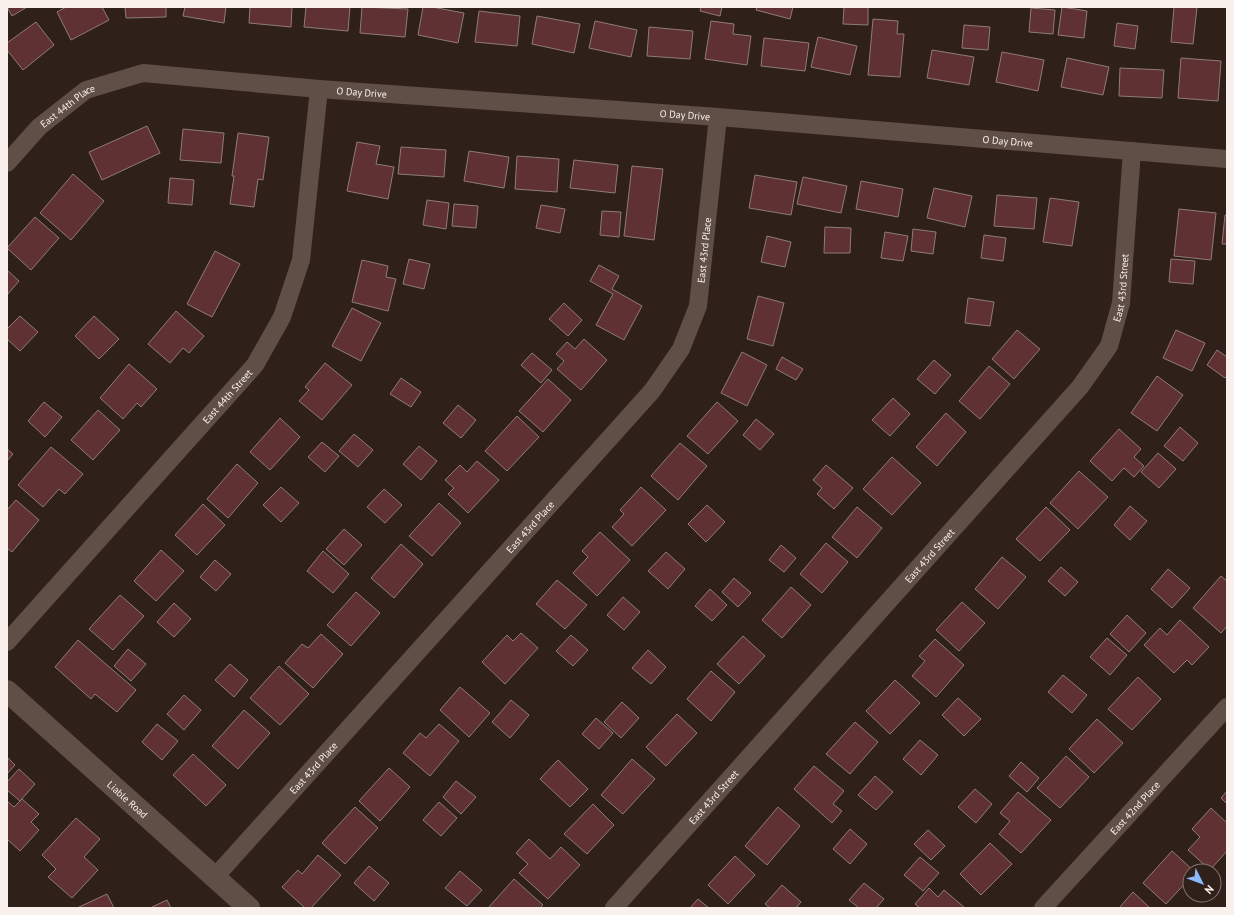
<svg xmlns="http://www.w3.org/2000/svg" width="1234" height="915" font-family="'PT Sans',sans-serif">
  <rect width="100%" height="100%" fill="#2f211a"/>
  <g fill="#5f3133" stroke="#8f7b7b">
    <path d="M7,7H27L12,16Z"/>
    <path d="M66,7H102L109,20L71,40L57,12Z"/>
    <path d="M125,7H166V17L126,18Z"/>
    <path d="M185,7H226L224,23L183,16Z"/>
    <path d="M250,7H292L291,27L249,23Z"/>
    <path d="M306,7H350L348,31L304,27Z"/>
    <path d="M362,7L408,9L405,37L360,33Z"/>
    <path d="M423,7H432L464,13L458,43L418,35Z"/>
    <path d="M701,7H722L720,16L700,11Z"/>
    <path d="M757,7H793L790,19L756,10Z"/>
    <path d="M844,7H868V25L843,24Z"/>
    <path d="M1062,7L1087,11L1084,38L1058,35Z"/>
    <path d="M1174,7H1197L1193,44L1171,42Z"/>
    <path d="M1031,8L1055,10L1053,34L1029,32Z"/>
    <path d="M479,11L520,16L517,46L475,42Z"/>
    <path d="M537,16L580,24L574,53L532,44Z"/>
    <path d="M873,19L898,21L897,34H904L900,77L868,75Z"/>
    <path d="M595,21L637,30L631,57L589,48Z"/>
    <path d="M711,21L734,24L733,34L751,36L747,65L705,59Z"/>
    <path d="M36,22L54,45L23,70L7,50V43Z"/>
    <path d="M1117,23L1138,26L1135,49L1114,46Z"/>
    <path d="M964,25L990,27L988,50L962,48Z"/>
    <path d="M649,27L693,31L690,59L647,56Z"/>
    <path d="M818,37L857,46L850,75L811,67Z"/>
    <path d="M764,38L809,43L805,71L761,66Z"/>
    <path d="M932,50L974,57L969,85L927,78Z"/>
    <path d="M1002,52L1044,60L1038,91L996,82Z"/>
    <path d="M1067,58L1109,67L1103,95L1061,87Z"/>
    <path d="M1181,58L1221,61L1218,101L1178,98Z"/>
    <path d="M1120,68L1164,70L1162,98L1119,96Z"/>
    <path d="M147,126L160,153L102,180L89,152Z"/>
    <path d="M183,129L224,133L221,163L180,160Z"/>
    <path d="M238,133L269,137L263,180L258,179L254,207L230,204L234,176H232Z"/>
    <path d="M357,142L380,146L376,164L394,167L388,199L347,191Z"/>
    <path d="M401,147L446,150L444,177L398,174Z"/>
    <path d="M469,151L509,157L504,188L464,181Z"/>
    <path d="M517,156L559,159L557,192L515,189Z"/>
    <path d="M574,160L618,165L615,193L570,188Z"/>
    <path d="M632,166L663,169L654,240L624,236Z"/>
    <path d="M73,174L104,201L71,240L40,213Z"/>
    <path d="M755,175L797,182L791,215L749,208Z"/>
    <path d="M803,177L847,186L841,213L797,204Z"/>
    <path d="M170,178L194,180L192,205L168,203Z"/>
    <path d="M861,181L903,189L898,217L856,209Z"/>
    <path d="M934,188L972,196L965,227L927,218Z"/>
    <path d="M997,195L1037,198L1034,229L994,226Z"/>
    <path d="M1050,198L1079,202L1072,246L1043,242Z"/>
    <path d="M427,200L449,203L446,229L423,225Z"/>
    <path d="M454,204L478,206L476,228L452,226Z"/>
    <path d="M541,205L565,209L560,233L536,228Z"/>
    <path d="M1179,209L1216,213L1211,260L1174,256Z"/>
    <path d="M602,211L621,212L619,237L600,235Z"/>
    <path d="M1225,215H1227V244H1222Z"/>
    <path d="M35,217L59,238L31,270L7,248Z"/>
    <path d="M825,227L851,228L850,253H824Z"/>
    <path d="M913,229L936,232L933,254L911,251Z"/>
    <path d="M885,232L908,236L903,261L881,258Z"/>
    <path d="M984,235L1006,238L1003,261L981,258Z"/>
    <path d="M767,236L791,242L785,267L761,262Z"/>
    <path d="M215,251L240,264L212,317L187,304Z"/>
    <path d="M409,259L430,264L424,289L403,284Z"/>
    <path d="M1171,259L1195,261L1193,284L1169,282Z"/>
    <path d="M362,260L388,266L386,277L396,279L388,311L352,302Z"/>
    <path d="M599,265L619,276L612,289L642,306L624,340L596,325L613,294L590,281Z"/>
    <path d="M7,270L19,281L7,295Z"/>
    <path d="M758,296L784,303L773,346L747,339Z"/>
    <path d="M968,298L994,302L990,326L965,323Z"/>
    <path d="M564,303L582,320L568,336L549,319Z"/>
    <path d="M352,308L381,323L361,361L332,346Z"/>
    <path d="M176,311L204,336L189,353L183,348L170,363L148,344Z"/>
    <path d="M20,316L38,332L20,351L7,339V329Z"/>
    <path d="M94,316L119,339L99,359L75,336Z"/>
    <path d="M1017,330L1040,349L1014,379L992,359Z"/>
    <path d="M1176,330L1205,343L1192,371L1163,358Z"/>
    <path d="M584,339L607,360L581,390L557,369L564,361L556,354L567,342L575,349Z"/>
    <path d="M1217,350L1227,357V376L1225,378L1207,365Z"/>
    <path d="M742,352L767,365L747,406L721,393Z"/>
    <path d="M532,353L552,370L541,383L521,365Z"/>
    <path d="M782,357L803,369L796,380L776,369Z"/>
    <path d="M934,360L951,375L935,394L917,379Z"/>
    <path d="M325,363L352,385L322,420L299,401L309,390L305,387Z"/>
    <path d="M129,364L157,389L141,407L137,403L123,419L100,398Z"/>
    <path d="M989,366L1010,384L980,419L959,401Z"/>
    <path d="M1157,376L1183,395L1157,431L1131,413Z"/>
    <path d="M401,378L421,392L411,407L390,394Z"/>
    <path d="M548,379L571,400L543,432L519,411Z"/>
    <path d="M893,398L910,414L890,436L872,420Z"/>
    <path d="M44,402L62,417L45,437L28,421Z"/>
    <path d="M717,402L738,421L708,454L687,436Z"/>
    <path d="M458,405L476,420L461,438L443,423Z"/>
    <path d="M98,410L120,430L93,460L71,440Z"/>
    <path d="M946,413L966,432L937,466L916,447Z"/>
    <path d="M517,416L539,437L507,471L485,451Z"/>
    <path d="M280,418L300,437L270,470L250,452Z"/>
    <path d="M756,419L774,434L760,450L743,435Z"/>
    <path d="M1180,427L1198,443L1183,461L1164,446Z"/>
    <path d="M1119,429L1141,449L1134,457L1144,466L1134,477L1124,468L1112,481L1090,461Z"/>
    <path d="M354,434L373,450L358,467L339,451Z"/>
    <path d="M322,442L339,456L325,472L308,457Z"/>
    <path d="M680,443L707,466L678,500L651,476Z"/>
    <path d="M419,446L437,461L421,480L403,464Z"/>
    <path d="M51,447L83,474L65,494L59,489L43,507L18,485Z"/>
    <path d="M7,449L13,454L7,461Z"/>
    <path d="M1158,453L1176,469L1159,488L1141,472Z"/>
    <path d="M892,457L921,483L892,515L863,489Z"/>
    <path d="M477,461L499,480L468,513L448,494L454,488L445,480L460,465L467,472Z"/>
    <path d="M237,464L258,483L228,518L207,499Z"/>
    <path d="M826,465L853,488L834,509L817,494L822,488L813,480Z"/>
    <path d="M1079,471L1108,497L1078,529L1050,503Z"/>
    <path d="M281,487L299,503L281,522L263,505Z"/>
    <path d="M641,487L666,510L632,546L612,527L624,514L620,510Z"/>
    <path d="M384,489L402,505L385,523L367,507Z"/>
    <path d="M16,500L39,520L12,552L7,548V510Z"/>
    <path d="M439,503L461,523L432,556L409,536Z"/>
    <path d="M203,504L225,525L197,555L175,535Z"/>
    <path d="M707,505L725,522L706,542L688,524Z"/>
    <path d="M1130,506L1147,521L1130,540L1114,525Z"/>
    <path d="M857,507L882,528L857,558L832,537Z"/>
    <path d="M1046,507L1070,530L1040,561L1016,539Z"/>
    <path d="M344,529L362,545L344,565L326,549Z"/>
    <path d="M600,532L630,560L597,596L573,573L588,557L582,551Z"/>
    <path d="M826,543L848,562L822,593L800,574Z"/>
    <path d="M401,544L423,564L394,598L371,578Z"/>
    <path d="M781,545L796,558L784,572L769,560Z"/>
    <path d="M161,550L184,571L156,601L134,581Z"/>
    <path d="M323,551L349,574L333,593L307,571Z"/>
    <path d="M666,552L685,569L668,589L648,571Z"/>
    <path d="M1002,557L1026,577L998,609L975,589Z"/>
    <path d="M215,560L231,574L216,591L200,577Z"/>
    <path d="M1061,567L1078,582L1065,596L1048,581Z"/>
    <path d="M1168,569L1190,588L1172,608L1151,589Z"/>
    <path d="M1221,576L1227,581V626L1221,633L1193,608Z"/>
    <path d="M734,578L751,593L738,607L722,592Z"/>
    <path d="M557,580L587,605L565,629L536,604Z"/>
    <path d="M791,587L811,605L782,638L762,620Z"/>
    <path d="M710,589L727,605L712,621L695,606Z"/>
    <path d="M356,592L380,613L351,646L327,625Z"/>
    <path d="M120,595L144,616L113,650L89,629Z"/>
    <path d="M623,597L640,612L624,630L607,615Z"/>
    <path d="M962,602L985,623L959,651L936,630Z"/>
    <path d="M174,603L191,619L174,637L157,622Z"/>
    <path d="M1127,615L1146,633L1129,652L1110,634Z"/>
    <path d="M1180,620L1209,647L1192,665L1187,660L1174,673L1144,645L1160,628L1167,635Z"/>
    <path d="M521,633L538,648L505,684L482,662L507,635L513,641Z"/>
    <path d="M321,634L343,654L313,688L285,663L302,644L308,648Z"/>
    <path d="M571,635L588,650L573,666L556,651Z"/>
    <path d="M743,636L765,656L739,684L717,664Z"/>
    <path d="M1107,638L1127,655L1110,675L1090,657Z"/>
    <path d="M935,639L964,665L936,697L912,676L925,661L919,656Z"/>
    <path d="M78,640L136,690L117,712L95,694L91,699L55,667Z"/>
    <path d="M128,649L146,664L131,681L114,666Z"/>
    <path d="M648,650L666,667L651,684L632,668Z"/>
    <path d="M230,664L248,680L234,697L215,680Z"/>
    <path d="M279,666L309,694L280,725L250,698Z"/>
    <path d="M711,671L735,692L711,721L687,699Z"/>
    <path d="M1063,675L1087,695L1072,713L1048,692Z"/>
    <path d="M1138,677L1161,699L1132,730L1108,709Z"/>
    <path d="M895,680L920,703L890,734L866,711Z"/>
    <path d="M460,687L490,713L469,737L440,710Z"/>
    <path d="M184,695L201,710L184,730L167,714Z"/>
    <path d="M958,698L981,719L964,736L942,715Z"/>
    <path d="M511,700L529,715L510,738L492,722Z"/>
    <path d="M622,702L639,718L621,738L604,722Z"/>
    <path d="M244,710L270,733L238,769L212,746Z"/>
    <path d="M677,714L697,733L666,766L646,747Z"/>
    <path d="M596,718L613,733L599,749L582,734Z"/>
    <path d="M1097,719L1123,743L1094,773L1069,749Z"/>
    <path d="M855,722L878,742L850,774L826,754Z"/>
    <path d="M157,724L178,741L162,760L142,742Z"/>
    <path d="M439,724L459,741L430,776L403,753L420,733L426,738Z"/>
    <path d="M920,740L938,755L921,775L903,759Z"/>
    <path d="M193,754L226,785L206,806L173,775Z"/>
    <path d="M1066,756L1089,777L1060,808L1037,788Z"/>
    <path d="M7,757L15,765L7,774Z"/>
    <path d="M632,759L655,779L623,814L601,795Z"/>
    <path d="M558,760L588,789L570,807L540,779Z"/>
    <path d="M1021,762L1039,778L1027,792L1009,776Z"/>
    <path d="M814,766L844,791L833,804L842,811L832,823L794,789Z"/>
    <path d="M389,768L410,787L380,821L359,801Z"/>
    <path d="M19,769L35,784L20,801L7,790V782Z"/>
    <path d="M875,776L893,792L876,810L858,795Z"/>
    <path d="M456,781L476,797L461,814L443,797Z"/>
    <path d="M975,789L992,804L976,823L958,807Z"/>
    <path d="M1227,791V804L1221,798Z"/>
    <path d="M1018,792L1051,820L1021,853L999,834L1010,821L1000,813Z"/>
    <path d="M22,799L39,814L31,822L39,830L20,851L7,839V801L14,807Z"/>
    <path d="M439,802L457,818L441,836L423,820Z"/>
    <path d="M593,804L614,825L587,854L564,834Z"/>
    <path d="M355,807L378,828L345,864L322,843Z"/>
    <path d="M778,807L800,826L767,865L745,846Z"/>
    <path d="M1211,808L1227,823V851L1210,870L1188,850L1200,837L1192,829Z"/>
    <path d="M76,818L100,839L84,857L98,870L72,898L48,877L56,869L42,855Z"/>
    <path d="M850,829L867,844L850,864L833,849Z"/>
    <path d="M928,830L945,846L931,860L914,844Z"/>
    <path d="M529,839L550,859L561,847L580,865L548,899L519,873L528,864L516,853Z"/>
    <path d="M990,843L1012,864L981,895L960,874Z"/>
    <path d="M1172,851L1194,871H1190V878L1166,904L1143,883Z"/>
    <path d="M318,855L341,875L311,908H305L282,887L298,870L302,874Z"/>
    <path d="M735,856L755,875L728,904L708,885Z"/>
    <path d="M920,857L939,873L923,891L904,875Z"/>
    <path d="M369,866L389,883L374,901L354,883Z"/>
    <path d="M460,871L482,890L467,906L445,888Z"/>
    <path d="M514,879L543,905L540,908H488Z"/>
    <path d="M864,883L884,899L876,908H859L849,900Z"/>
    <path d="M782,885L801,902L796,908H770L765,904Z"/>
    <path d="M929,888L938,897L944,890L965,908H920L915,904Z"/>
    <path d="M1133,892L1150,908H1119Z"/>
    <path d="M107,894L114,908H77Z"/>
    <path d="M698,899L709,908H690Z"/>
    <path d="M167,900L171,908H150Z"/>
  </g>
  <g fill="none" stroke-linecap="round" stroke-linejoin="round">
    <g stroke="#5f4f47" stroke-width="18">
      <path id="s1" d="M7,163L39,127L86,90L143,73L319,89L718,117L1227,159"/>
      <path id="s2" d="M7,642L255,365L282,317L301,260L319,89"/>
      <path id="s3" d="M215,877L652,391L681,349L698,306L718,117"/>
      <path id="s4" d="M614,908L1080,387L1109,346L1121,303L1132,151"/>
      <path id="s5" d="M1043,908L1227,707"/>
    </g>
    <path stroke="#5f4f47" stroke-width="22" id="s6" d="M7,691L249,908"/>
  </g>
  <g text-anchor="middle" stroke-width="3" stroke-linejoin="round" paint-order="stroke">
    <g font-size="10" fill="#faf0eb" stroke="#2f211a">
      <text dy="4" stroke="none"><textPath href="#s1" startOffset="387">O Day Drive</textPath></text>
      <text dy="4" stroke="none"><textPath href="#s1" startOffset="84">East 44th Place</textPath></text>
      <text dy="4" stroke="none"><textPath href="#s1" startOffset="711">O Day Drive</textPath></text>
      <text dy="4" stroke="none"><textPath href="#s1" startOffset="1035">O Day Drive</textPath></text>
      <text dy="4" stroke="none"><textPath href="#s3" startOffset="807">East 43rd Place</textPath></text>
      <text dy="4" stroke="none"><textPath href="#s4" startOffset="809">East 43rd Street</textPath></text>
      <text dy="4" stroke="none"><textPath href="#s2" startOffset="330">East 44th Street</textPath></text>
      <text dy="4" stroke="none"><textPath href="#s3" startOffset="471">East 43rd Place</textPath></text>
      <text dy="4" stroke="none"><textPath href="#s4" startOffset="473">East 43rd Street</textPath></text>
      <text dy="4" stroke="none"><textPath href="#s3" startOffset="147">East 43rd Place</textPath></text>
      <text dy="4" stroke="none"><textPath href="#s4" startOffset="149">East 43rd Street</textPath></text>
      <text dy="4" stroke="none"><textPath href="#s6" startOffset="162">Liable Road</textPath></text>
      <text dy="4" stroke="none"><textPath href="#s5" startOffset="136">East 42nd Place</textPath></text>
    </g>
  </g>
  <rect width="1234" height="915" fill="none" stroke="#faf0eb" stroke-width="16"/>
  <g transform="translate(1202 883) rotate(132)"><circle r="19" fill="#2f211a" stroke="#80746e"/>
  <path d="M0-3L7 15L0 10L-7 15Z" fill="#8bbafc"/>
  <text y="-6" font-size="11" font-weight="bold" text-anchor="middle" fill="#faf0eb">N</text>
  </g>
</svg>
